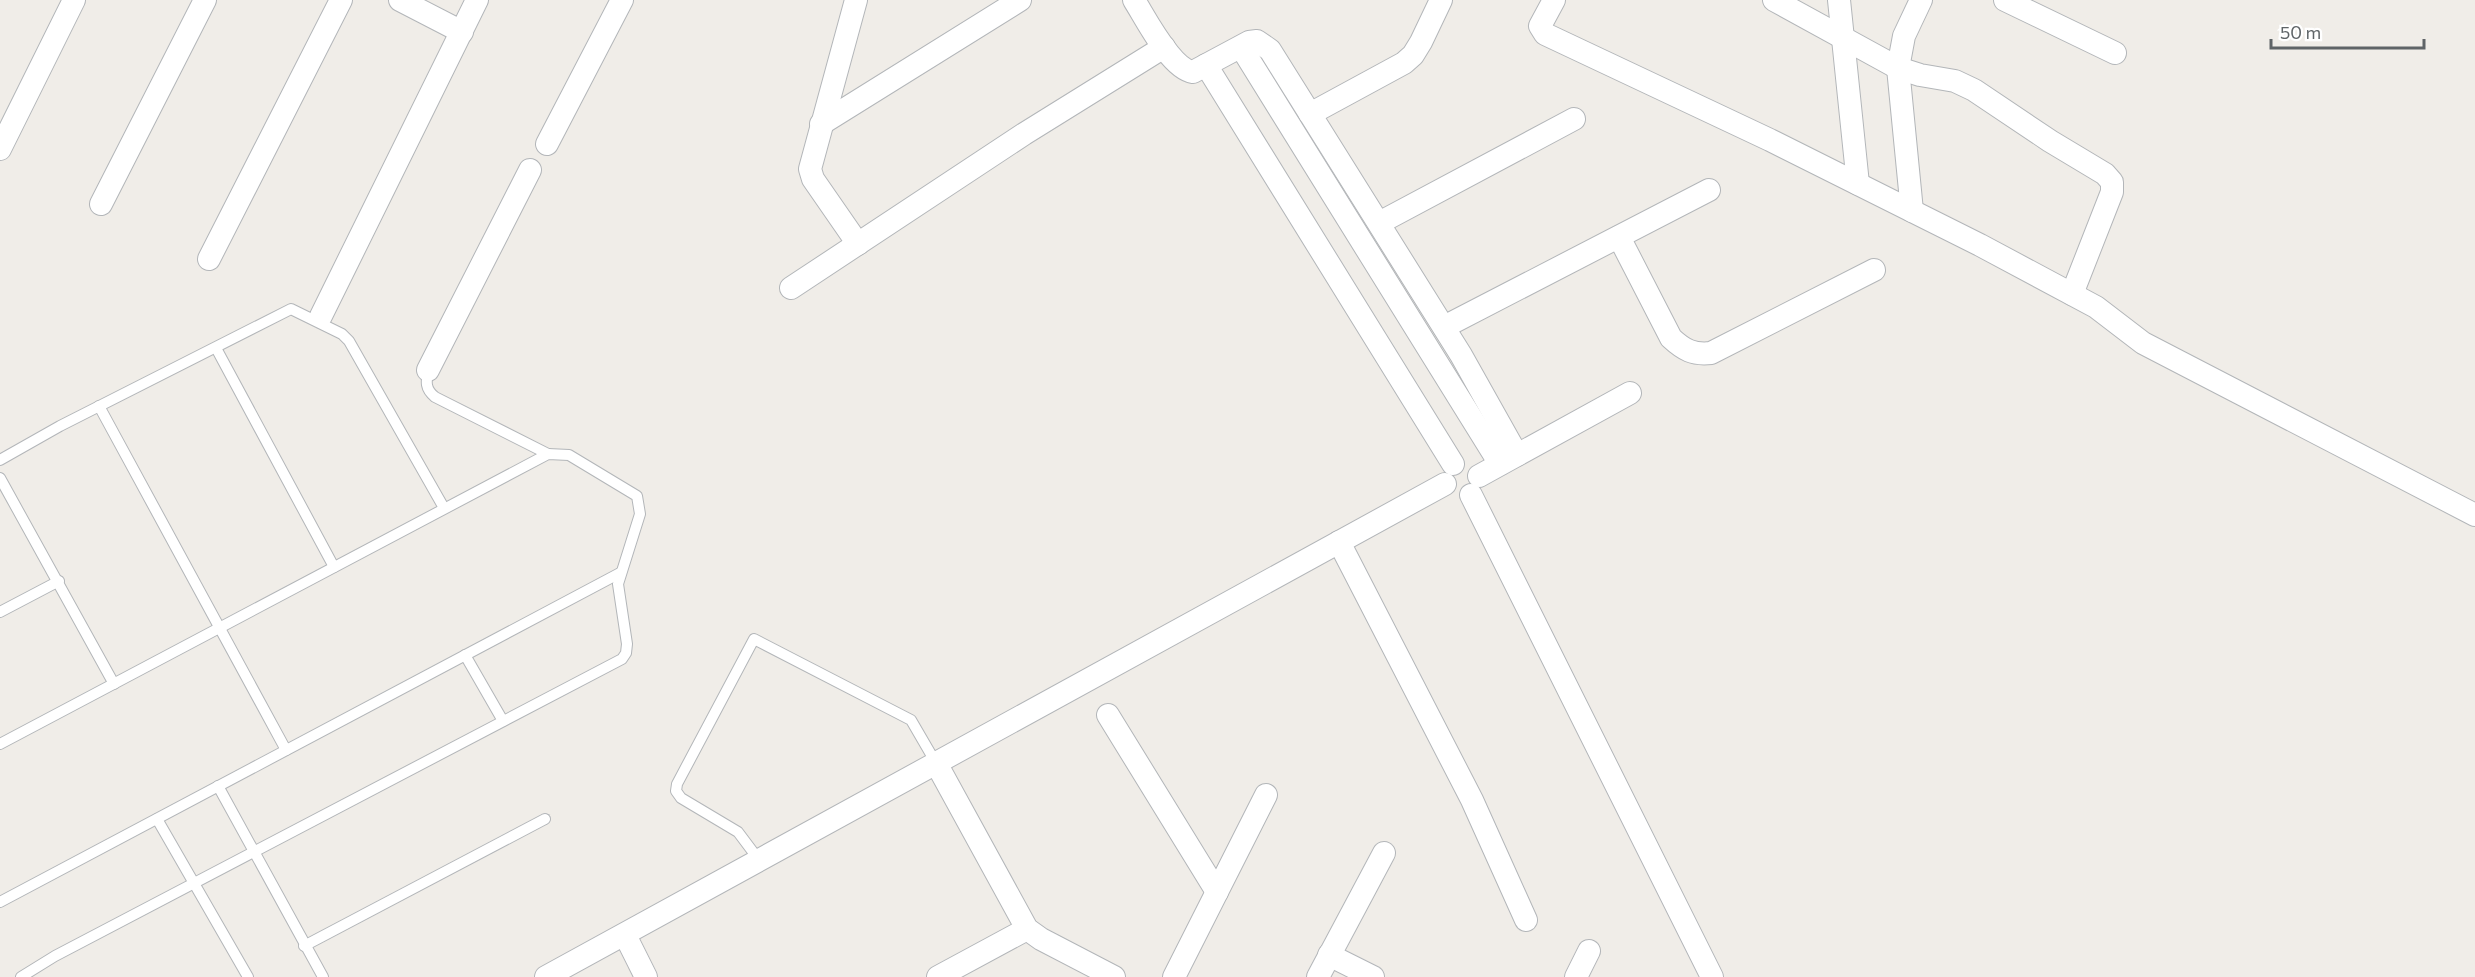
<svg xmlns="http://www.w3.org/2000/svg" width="2475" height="977" font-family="Commissioner,sans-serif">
  <rect width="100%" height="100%" fill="#f0ede8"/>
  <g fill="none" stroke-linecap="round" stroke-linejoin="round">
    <defs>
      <g id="service">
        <path d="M216,348L334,567"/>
        <path d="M428,370C426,382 425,389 435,397L548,454"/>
        <path d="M99,406L286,750"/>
        <path d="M0,460L60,426L291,309L342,334L349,341L444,508"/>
        <path d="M0,478L114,684"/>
        <path d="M0,612L59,581"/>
        <path d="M465,655L503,721"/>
        <path d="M0,744L548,454L569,455L637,496L640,514L618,584L627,644L626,653L622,659L55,956L21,977"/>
        <path d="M218,786L323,977"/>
        <path d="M157,819L248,977"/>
        <path d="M759,860L738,832L681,798L676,791L677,784L754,639L911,720L936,763"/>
        <path d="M0,902L620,573"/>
        <path d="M304,946L545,819"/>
      </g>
      <g id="minor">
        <path d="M400,0L462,32"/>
        <path d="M856,0L810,169L813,179L858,244"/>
        <path d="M1134,0C1146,19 1171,69 1193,72L1249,42L1257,41L1270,50L1461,355L1517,455"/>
        <path d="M1554,0L1540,26L1545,34L1770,140L1980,245L2096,307L2143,343L2475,515"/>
        <path d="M1774,0L1898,68L1920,75L1955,81L1974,90L2050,141L2105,174L2112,182V192L2072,294"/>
        <path d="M1839,0L1858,184"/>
        <path d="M2005,0L2115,53"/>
        <path d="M1241,47L1500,464"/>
        <path d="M1206,65L1453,464"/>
        <path d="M1310,114L1404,63L1413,55L1421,42L1441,0"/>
        <path d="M821,124L1020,0"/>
        <path d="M547,144L622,0"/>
        <path d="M0,149L74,0"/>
        <path d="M101,204L205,0"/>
        <path d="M1912,211L1898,68L1904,36L1921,0"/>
        <path d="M1379,223L1574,119"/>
        <path d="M1619,237L1671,338C1684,350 1693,355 1711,353L1874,270"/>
        <path d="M209,259L341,0"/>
        <path d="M791,288L1024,134L1164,47"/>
        <path d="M321,316L477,0"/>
        <path d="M1444,327L1709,190"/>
        <path d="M428,370L530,170"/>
        <path d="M1479,476L1630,393"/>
        <path d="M1471,495L1712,977"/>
        <path d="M1339,542L1472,800L1526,920"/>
        <path d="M1108,715L1217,892"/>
        <path d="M936,763L1027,929L1041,939L1114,977"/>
        <path d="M625,935L646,977"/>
        <path d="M1329,955L1373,977"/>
        <path d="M546,977L1445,484"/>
        <path d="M938,977L1027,929"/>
        <path d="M1174,977L1266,795"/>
        <path d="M1318,977L1384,853"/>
        <path d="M1576,977L1589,951"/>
      </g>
    </defs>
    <use href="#service" stroke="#b3b6b9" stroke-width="12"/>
    <use href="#minor" stroke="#b3b6b9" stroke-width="24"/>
    <use href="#service" stroke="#fff" stroke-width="10"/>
    <use href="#minor" stroke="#fff" stroke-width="22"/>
  </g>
  <path d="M2271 39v9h153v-9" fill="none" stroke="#5f6467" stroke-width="3"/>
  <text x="2280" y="39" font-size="18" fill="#5f6467" stroke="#ffffff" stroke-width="4.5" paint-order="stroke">50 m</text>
</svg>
